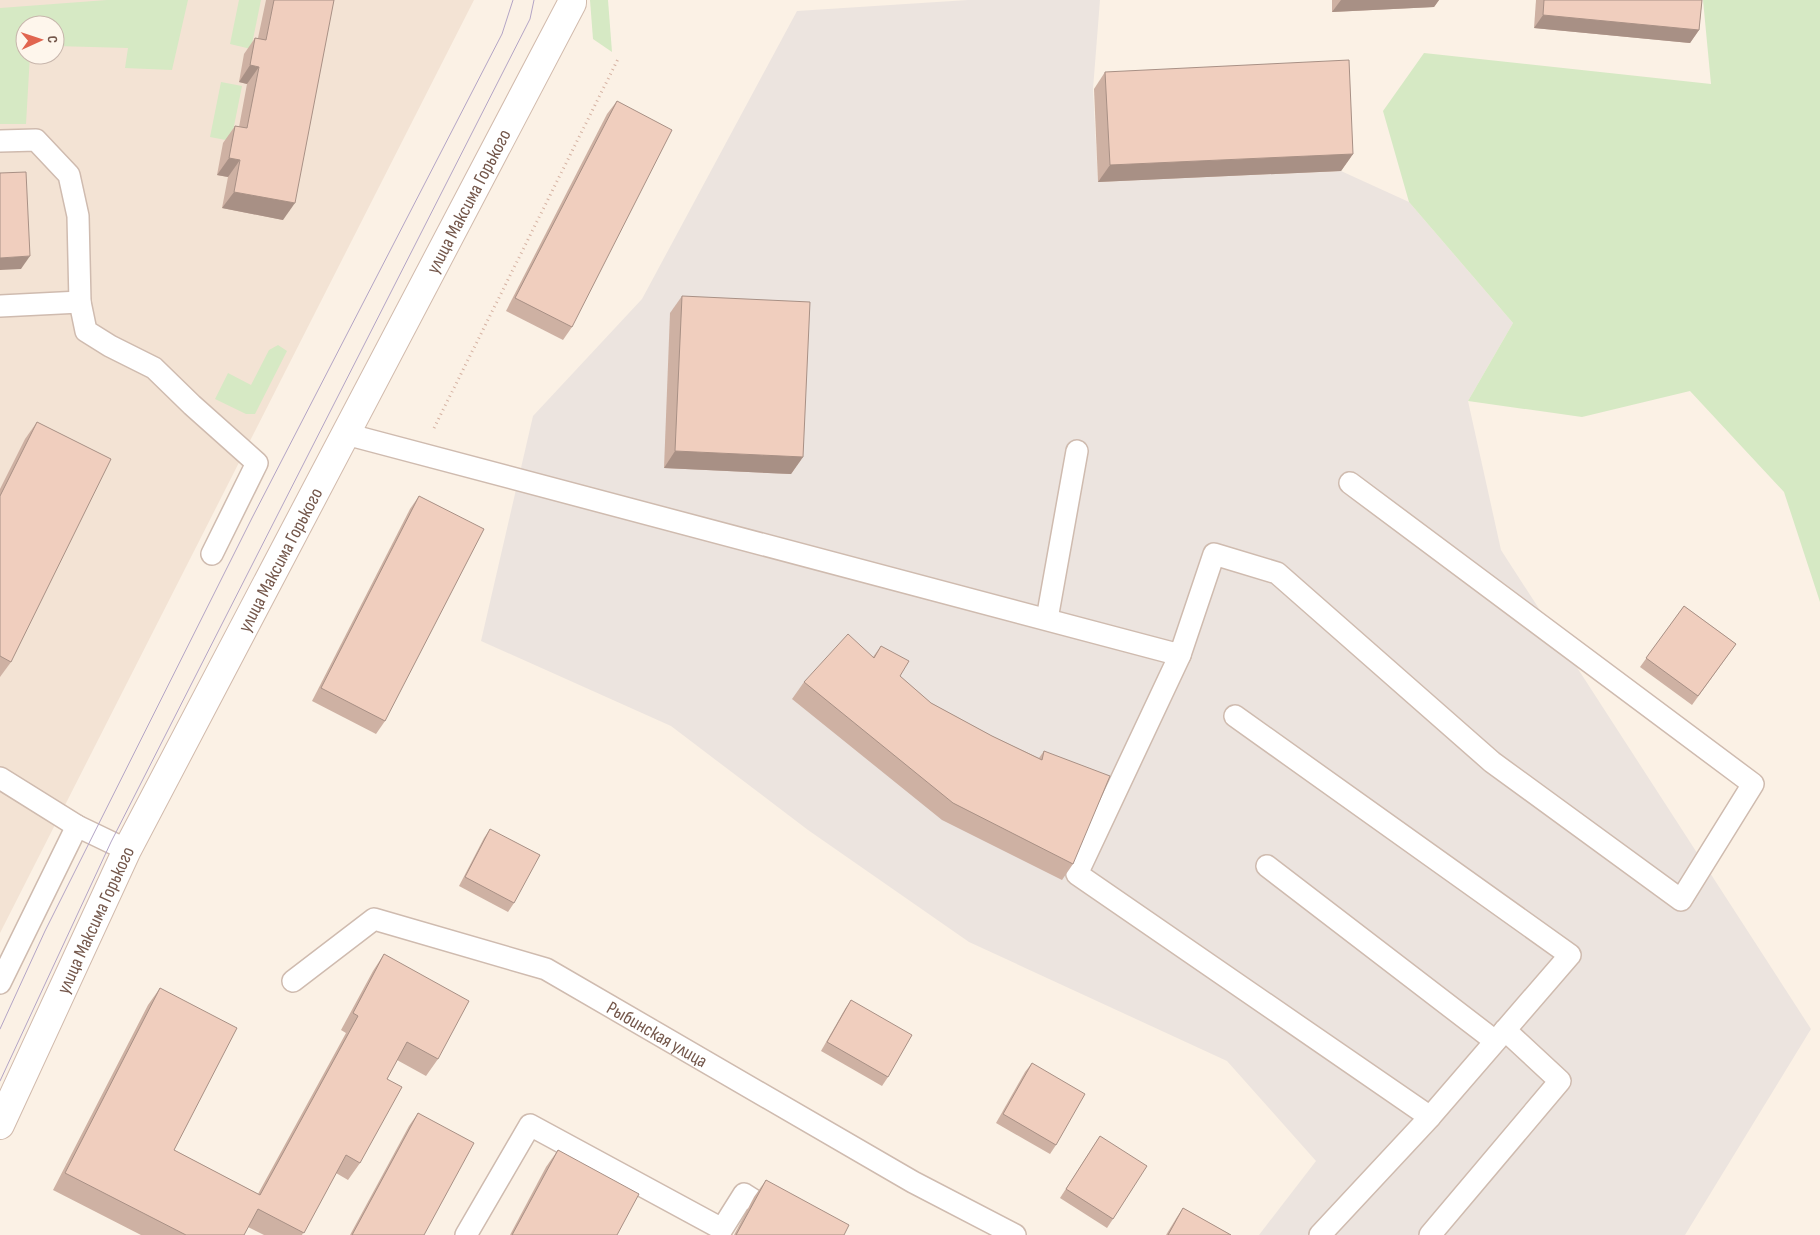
<svg xmlns="http://www.w3.org/2000/svg" width="1820" height="1235" font-family="'Sofia Sans Condensed',sans-serif">
  <rect width="100%" height="100%" fill="#fbf1e5"/>
  <path fill="#f3e3d4" fill-rule="evenodd" d="M0,0H474L0,933ZM25,25H55V55H25Z"/>
  <path fill="#ece4df" d="M968,0H1100L1093,89L1098,182L1341,171L1409,202L1513,323L1468,401L1501,550L1811,1029L1685,1235H1259L1316,1161L1227,1061L969,942L808,830L671,726L481,641L533,416L642,299L797,11Z"/>
  <g fill="#d6e9c4">
    <path d="M107,0H188L172,70L125,68L128,48L55,46V25H25V55H30L26,124H0V8Z"/>
    <path d="M239,0H261L251,49L230,44Z"/>
    <path d="M590,0H608L612,52L593,39Z"/>
    <path d="M1703,0H1820V602L1784,492L1690,391L1582,417L1468,401L1513,323L1409,202L1383,111L1424,53L1711,84Z"/>
    <path d="M221,82L242,86L231,141L210,137Z"/>
    <path d="M278,345L287,351L255,414H246L215,399L228,373L251,385L269,350Z"/>
  </g>
  <g fill="none" stroke-linecap="round" stroke-linejoin="round">
    <defs>
      <g id="lane">
        <path d="M0,141L36,140L69,175L78,216L80,302L86,331L110,346L154,368L192,405L257,463L212,554"/>
        <path d="M0,306L80,302"/>
        <path d="M346,434L1180,655L1214,554L1277,573L1492,762L1681,900L1753,784L1350,483"/>
        <path d="M1047,619L1077,451"/>
        <path d="M1180,655L1077,874L1430,1117L1320,1235"/>
        <path d="M1235,716L1570,955L1430,1117"/>
        <path d="M0,778L77,826L127,850"/>
        <path d="M1267,866L1495,1041"/>
        <path id="s1" d="M293,981L374,919L546,969L913,1182L1015,1235"/>
        <path d="M0,983L77,826"/>
        <path d="M466,1235L530,1125L722,1229L744,1194L808,1235"/>
        <path d="M1430,1235L1560,1081L1505,1030"/>
      </g>
      <g id="secondary">
        <path id="s2" d="M0,1125L127,850L572,3V0"/>
      </g>
    </defs>
    <use href="#lane" stroke="#cfbbaf" stroke-width="24"/>
    <use href="#secondary" stroke="#d1baac" stroke-width="30"/>
    <path stroke="#d5b1a1" stroke-width="3" stroke-dasharray="1 4" stroke-linecap="butt" d="M434,428L619,57"/>
    <use href="#lane" stroke="#fff" stroke-width="21"/>
    <use href="#secondary" stroke="#fff" stroke-width="28"/>
    <g stroke="#b3a4c5" stroke-width="1">
      <path d="M0,1029L45,931L252,518L502,34L513,0"/>
      <path d="M0,1081L111,842L530,19L534,0"/>
    </g>
  </g>
  <g fill="#ceb1a3">
    <path d="M266,0H334L283,220L222,208L228,177L217,175L223,143L235,126L239,127L247,84L239,82L244,54L255,38H258Z"/>
    <path d="M1332,0H1439L1434,7L1332,12Z"/>
    <path d="M1536,0H1702L1699,30L1690,43L1534,28Z"/>
    <path d="M1105,72L1353,154L1341,171L1098,182L1094,89Z"/>
    <path d="M617,101L572,327L563,340L506,311L607,114Z"/>
    <path d="M682,296L803,457L791,474L664,468L670,313Z"/>
    <path d="M37,422L11,662L0,677V489L25,439Z"/>
    <path d="M419,496L385,721L376,734L312,701L410,509Z"/>
    <path d="M1684,606L1736,644L1692,705L1640,667Z"/>
    <path d="M881,646L900,676L931,703L992,736L1039,758L1044,751L1073,864L1062,880L942,820L792,699L804,682L873,657Z"/>
    <path d="M490,829L514,903L508,912L459,886L484,838Z"/>
    <path d="M384,954L438,1059L426,1076L397,1060L387,1079L360,1163L348,1180L336,1173L302,1235H264L248,1227L244,1235H141L53,1190L148,1005L160,988L174,1150L258,1194L346,1033L341,1030L373,971Z"/>
    <path d="M851,1000L888,1077L882,1086L821,1051L845,1009Z"/>
    <path d="M1032,1063L1056,1145L1050,1154L996,1123L1025,1072Z"/>
    <path d="M418,1113L424,1235H350L409,1126Z"/>
    <path d="M1100,1136L1113,1219L1107,1228L1060,1198Z"/>
    <path d="M558,1150L617,1235H510L546,1167Z"/>
    <path d="M766,1180L844,1235H734L754,1197Z"/>
    <path d="M1183,1208L1231,1235H1166L1177,1217Z"/>
  </g>
  <g fill="#a89085">
    <path d="M1341,0H1439L1434,7L1332,12Z"/>
    <path d="M1543,15L1699,30L1690,43L1534,28Z"/>
    <path d="M250,65L259,67L247,84L239,82Z"/>
    <path d="M1353,154L1341,171L1098,182L1110,165Z"/>
    <path d="M229,158L240,160L228,177L217,175Z"/>
    <path d="M234,192L295,203L283,220L222,208Z"/>
    <path d="M30,256L21,269L0,270V258Z"/>
    <path d="M675,451L803,457L791,474L664,468Z"/>
  </g>
  <g fill="#f0cebe" stroke="#a89085">
    <path d="M274,0H334L295,203L234,192L240,160L229,158L235,126L247,128L259,67L250,65L255,38L266,40Z"/>
    <path d="M1544,0H1702L1699,30L1543,15Z"/>
    <path d="M1349,60L1353,154L1110,165L1105,72Z"/>
    <path d="M617,101L672,130L572,327L515,298Z"/>
    <path d="M26,172L30,256L0,258V173Z"/>
    <path d="M682,296L810,302L803,457L675,451Z"/>
    <path d="M37,422L111,459L11,662L0,656V496Z"/>
    <path d="M419,496L484,529L385,721L321,688Z"/>
    <path d="M1684,606L1736,644L1698,696L1646,658Z"/>
    <path d="M848,634L874,658L881,646L909,661L900,676L931,703L992,736L1042,760L1044,751L1110,776L1073,864L953,803L804,682Z"/>
    <path d="M490,829L540,855L514,903L465,877Z"/>
    <path d="M384,954L469,1001L438,1059L407,1042L387,1079L402,1087L360,1163L346,1155L304,1233L258,1209L244,1235H186L65,1173L160,988L237,1028L174,1150L260,1195L358,1016L353,1013Z"/>
    <path d="M851,1000L912,1035L888,1077L827,1042Z"/>
    <path d="M1032,1063L1085,1094L1056,1145L1003,1114Z"/>
    <path d="M418,1113L474,1143L424,1235H352Z"/>
    <path d="M1100,1136L1147,1166L1113,1219L1066,1189Z"/>
    <path d="M558,1150L639,1194L617,1235H512Z"/>
    <path d="M766,1180L849,1225L844,1235H736Z"/>
    <path d="M1183,1208L1231,1235H1168Z"/>
  </g>
  <g text-anchor="middle" stroke-width="5" stroke-linejoin="round" paint-order="stroke">
    <g font-size="19" fill="#74574b" stroke="#fef6ec">
      <text dy="7" stroke="none"><textPath href="#s2" startOffset="1036">улица Максима Горького</textPath></text>
      <text dy="7" stroke="none"><textPath href="#s2" startOffset="631">улица Максима Горького</textPath></text>
      <text dy="7" stroke="none"><textPath href="#s2" startOffset="226">улица Максима Горького</textPath></text>
      <text dy="7" stroke="none"><textPath href="#s1" startOffset="410">Рыбинская улица</textPath></text>
    </g>
  </g>
  <g transform="translate(40 40) rotate(87)"><circle r="24" fill="#fef6ec" stroke="#c7b6ac"/>
  <path d="M0-4L9 19L0 12L-9 19Z" fill="#e1654f"/>
  <text y="-8" font-size="14" font-weight="bold" text-anchor="middle" fill="#74574b">С</text>
  </g>
</svg>
